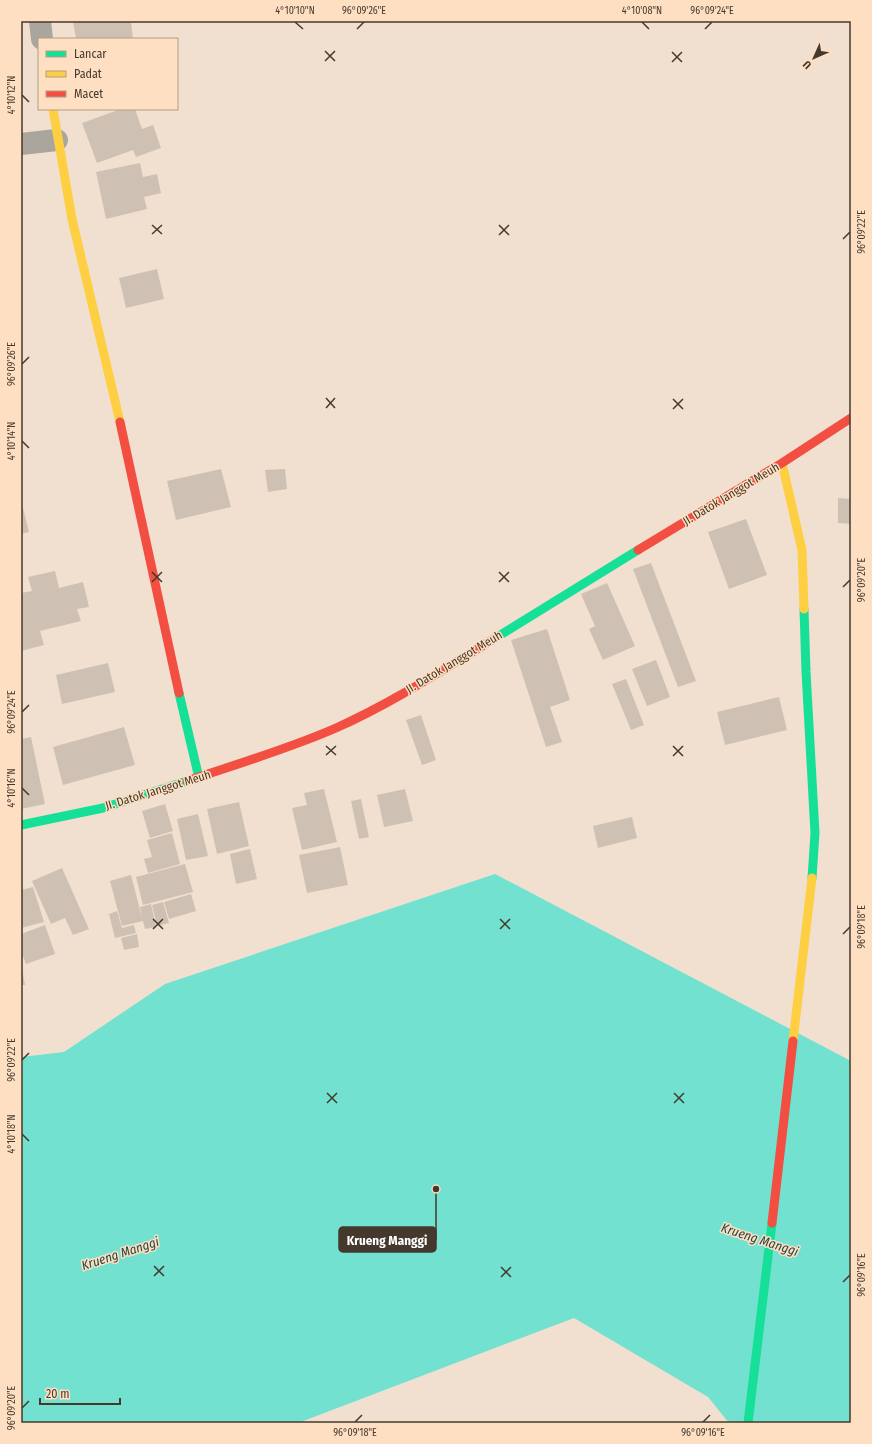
<svg xmlns="http://www.w3.org/2000/svg" width="872" height="1444" font-family="'Fira Sans Condensed',sans-serif">
  <rect width="100%" height="100%" fill="#f1e0cf"/>
  <path fill="#72e1d0" d="M495,874L851,1061V1423H729L708,1397L574,1318L298,1423H21V1057L64,1052L165,984Z"/>
  <g fill="#cec1b4">
    <path d="M73,21H131L133,39H76Z"/>
    <path d="M121,109H135L142,129L153,125L161,148L136,157L133,150L97,163L82,123Z"/>
    <path d="M140,163L143,177L157,174L161,193L144,197L147,209L106,219L96,172Z"/>
    <path d="M157,269L164,299L126,308L119,278Z"/>
    <path d="M221,469L231,507L176,520L167,481Z"/>
    <path d="M285,469L287,489L268,492L265,470Z"/>
    <path d="M838,498L851,499V524L838,523Z"/>
    <path d="M21,500L29,532L21,534Z"/>
    <path d="M746,519L767,575L729,589L708,532Z"/>
    <path d="M651,563L696,681L678,687L633,569Z"/>
    <path d="M55,571L59,588L83,582L89,607L77,609L81,621L40,631L44,645L21,651V593L32,591L28,577Z"/>
    <path d="M607,583L635,646L603,660L589,629L595,626L581,594Z"/>
    <path d="M547,629L570,700L550,707L562,742L546,747L511,640Z"/>
    <path d="M656,660L670,697L647,706L632,669Z"/>
    <path d="M108,663L115,692L62,704L56,675Z"/>
    <path d="M626,679L644,725L631,730L612,684Z"/>
    <path d="M779,697L787,730L725,745L717,712Z"/>
    <path d="M421,715L436,760L422,765L406,720Z"/>
    <path d="M124,727L135,765L63,785L53,747Z"/>
    <path d="M31,737L45,804L21,809V739Z"/>
    <path d="M324,789L337,842L302,850L292,808L307,805L304,793Z"/>
    <path d="M405,789L413,821L384,827L377,795Z"/>
    <path d="M361,799L369,837L359,839L351,801Z"/>
    <path d="M239,802L249,846L217,854L207,809Z"/>
    <path d="M165,804L173,831L150,838L142,811Z"/>
    <path d="M198,814L208,856L186,860L177,819Z"/>
    <path d="M632,817L637,838L598,848L593,826Z"/>
    <path d="M172,833L180,864L148,873L144,859L152,857L147,840Z"/>
    <path d="M340,847L348,885L307,893L299,855Z"/>
    <path d="M250,849L257,879L236,884L230,854Z"/>
    <path d="M185,864L193,892L143,905L136,877Z"/>
    <path d="M62,868L89,929L73,935L65,918L51,924L32,881Z"/>
    <path d="M131,875L142,918L140,907L151,904L156,927L145,929L143,921L122,926L110,881Z"/>
    <path d="M33,887L44,922L21,928V890Z"/>
    <path d="M191,894L196,911L169,919L164,902Z"/>
    <path d="M163,902L169,923L157,926L152,905Z"/>
    <path d="M117,911L122,928L134,925L136,933L115,938L109,914Z"/>
    <path d="M45,925L55,954L26,964L21,951V934Z"/>
    <path d="M137,934L139,947L124,950L121,938Z"/>
    <path d="M21,963L25,985H21Z"/>
  </g>
  <g fill="none" stroke-linecap="round" stroke-linejoin="round">
    <g stroke="#aaa69e" stroke-width="22">
      <path d="M40,21L42,39"/>
      <path d="M21,144L57,140"/>
    </g>
    <g stroke="#16e098" stroke-width="9">
      <path d="M804,609L806,672L815,833L812,878"/>
      <path d="M497,637L638,550"/>
      <path d="M179,693L199,778"/>
      <path d="M21,825L103,808L187,781"/>
      <path d="M748,1423L772,1223"/>
    </g>
    <g stroke="#ffcf43" stroke-width="9">
      <path d="M53,109L72,219L120,422"/>
      <path d="M782,463L802,550L804,609"/>
      <path d="M793,1041L812,878"/>
    </g>
    <g stroke="#f24e42" stroke-width="9">
      <path d="M120,422L179,693"/>
      <path d="M638,550L782,463L851,418"/>
      <path d="M187,781C237,764 288,749 336,728C392,703 444,669 497,637"/>
      <path d="M772,1223L793,1041"/>
    </g>
  </g>
  <path fill="none" stroke="#45392d" stroke-width="1.5" d="M295,22L303,29M642,22L649,29M357,29L364,22M705,29L712,22M325,51L335,61M672,52L682,62M325,61L335,51M672,62L682,52M22,95L29,102M152,225L162,234M499,225L509,235M152,234L162,225M499,235L509,225M843,239L850,232M22,364L29,357M326,398L335,408M673,399L683,409M326,408L335,398M673,409L683,399M22,441L29,448M152,572L162,582M499,572L509,582M152,582L162,572M499,582L509,572M843,587L850,580M22,712L29,705M326,746L336,755M673,746L683,756M326,755L336,746M673,756L683,746M22,788L29,795M153,919L163,929M500,919L510,929M153,929L163,919M500,929L510,919M843,934L850,927M22,1060L29,1053M327,1093L337,1103M674,1093L684,1103M327,1103L337,1093M674,1103L684,1093M22,1134L29,1141M154,1266L164,1276M501,1267L511,1277M154,1276L164,1266M501,1277L511,1267M843,1282L850,1275M22,1408L29,1401M355,1422L362,1415M703,1422L710,1415"/>
  <g text-anchor="middle" stroke-width="3" stroke-linejoin="round" paint-order="stroke">
    <g font-size="12" fill="#45392d" stroke="#fedfc2">
      <text transform="translate(731 494) rotate(-31)" y="4">JI. Datok Janggot Meuh</text>
      <text transform="translate(454 662) rotate(-31)" y="4">JI. Datok Janggot Meuh</text>
      <text transform="translate(158 790) rotate(-17)" y="4">JI. Datok Janggot Meuh</text>
    </g>
    <g font-size="13" font-style="italic" fill="#254641" stroke="#fedfc2">
      <text transform="translate(760 1239) rotate(18)" y="5">Krueng Manggi</text>
      <text transform="translate(120 1253) rotate(-18)" y="5">Krueng Manggi</text>
    </g>
  </g>
  <path fill="none" stroke="#45392d" stroke-width="1.5" d="M436 1189L436 1240"/>
  <circle fill="#45392d" stroke="#fedfc2" stroke-width="1.5" cx="436" cy="1189" r="4"/>
  <rect fill="#45392d" stroke="#45392d" stroke-width="1.5" x="339" y="1227" width="97" height="25" rx="4"/>
  <g font-size="13" text-anchor="middle" font-weight="bold" fill="#fff">
    <text x="387" y="1245">Krueng Manggi</text>
  </g>
  <rect width="872" height="1444" fill="none" stroke="#fedfc2" stroke-width="44"/>
  <rect x="38" y="38" width="140" height="72" fill="#fedfc2" stroke="#b49d86"/>
  <rect x="46" y="51" width="20" height="6" fill="#16e098" stroke="#b49d86"/>
  <text x="74" y="58" font-size="12" fill="#45392d">Lancar</text>
  <rect x="46" y="71" width="20" height="6" fill="#ffcf43" stroke="#b49d86"/>
  <text x="74" y="78" font-size="12" fill="#45392d">Padat</text>
  <rect x="46" y="91" width="20" height="6" fill="#f24e42" stroke="#b49d86"/>
  <text x="74" y="98" font-size="12" fill="#45392d">Macet</text>
  <g transform="translate(814 58) rotate(225)" stroke="#fedfc2" stroke-width="3" paint-order="stroke">
  <path d="M0-3L7 15L0 10L-7 15Z" fill="#45392d"/>
  <text y="-6" font-size="11" font-weight="bold" text-anchor="middle" fill="#45392d">U</text>
  </g>
  <path d="M40 1398v6h80v-6" fill="none" stroke="#45392d" stroke-width="2"/>
  <text x="46" y="1398" font-size="12" fill="#45392d" stroke="#fedfc2" stroke-width="3" paint-order="stroke">20 m</text>
  <rect x="22" y="22" width="828" height="1400" fill="none" stroke="#45392d" stroke-width="1.5"/>
  <g font-size="10" text-anchor="middle" fill="#45392d">
    <text x="295" y="14">4°10'10"N</text>
    <text x="364" y="14">96°09'26"E</text>
    <text x="642" y="14">4°10'08"N</text>
    <text x="712" y="14">96°09'24"E</text>
    <text transform="translate(11 95) rotate(-90)" y="4">4°10'12"N</text>
    <text transform="translate(861 232) rotate(-90)" y="4">96°09'22"E</text>
    <text transform="translate(11 364) rotate(-90)" y="4">96°09'26"E</text>
    <text transform="translate(11 441) rotate(-90)" y="4">4°10'14"N</text>
    <text transform="translate(861 580) rotate(-90)" y="4">96°09'20"E</text>
    <text transform="translate(11 712) rotate(-90)" y="4">96°09'24"E</text>
    <text transform="translate(11 788) rotate(-90)" y="4">4°10'16"N</text>
    <text transform="translate(861 927) rotate(-90)" y="4">96°09'18"E</text>
    <text transform="translate(11 1060) rotate(-90)" y="4">96°09'22"E</text>
    <text transform="translate(11 1134) rotate(-90)" y="4">4°10'18"N</text>
    <text transform="translate(861 1275) rotate(-90)" y="4">96°09'16"E</text>
    <text transform="translate(11 1408) rotate(-90)" y="4">96°09'20"E</text>
    <text x="355" y="1436">96°09'18"E</text>
    <text x="703" y="1436">96°09'16"E</text>
  </g>
</svg>
